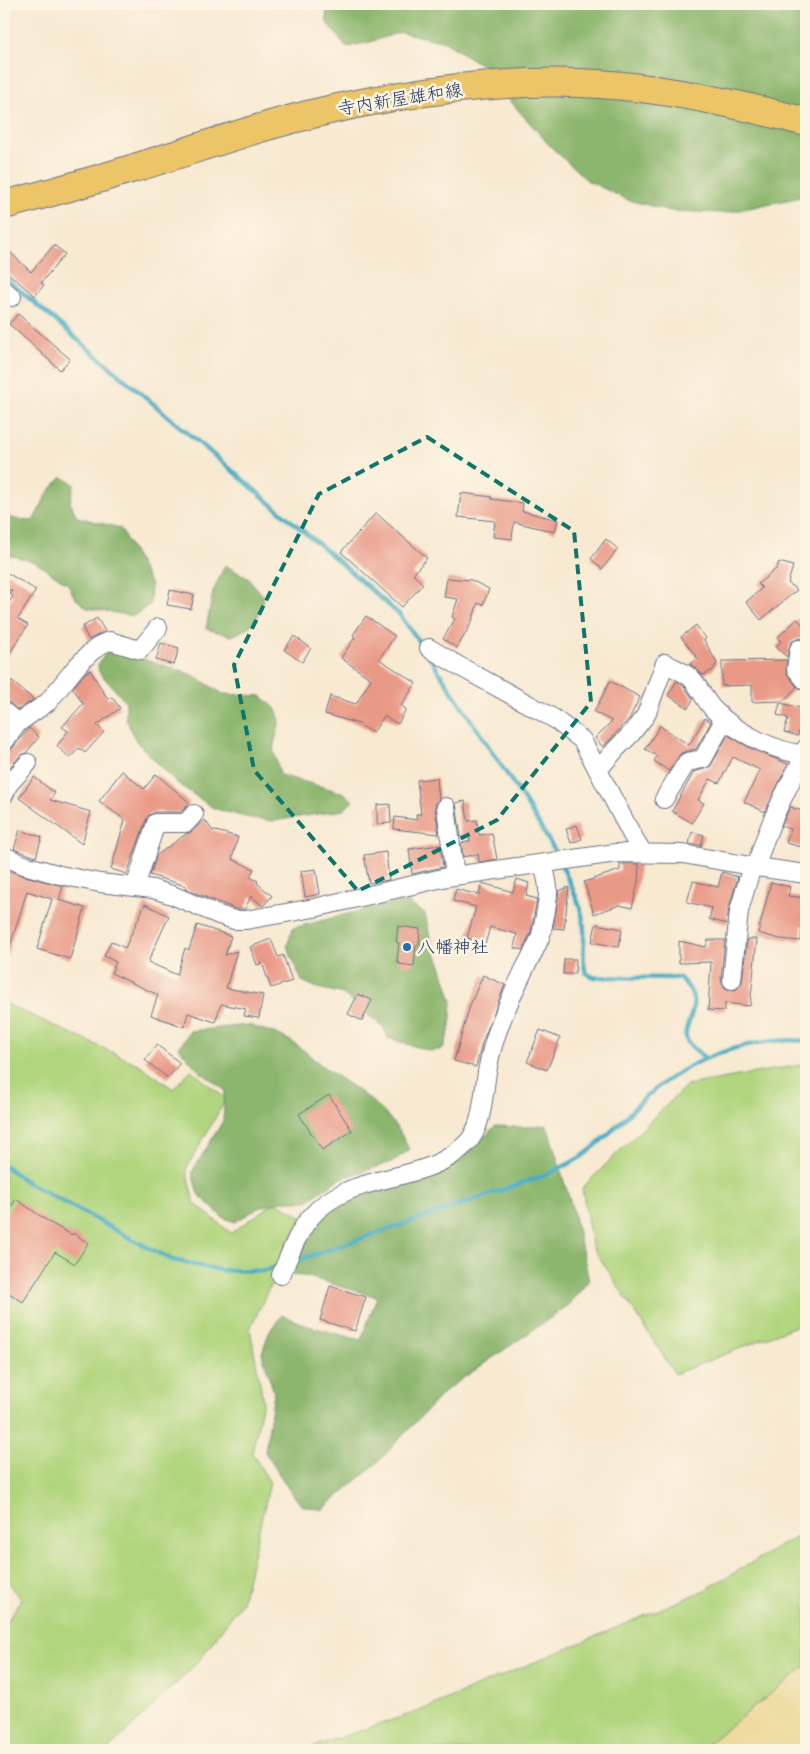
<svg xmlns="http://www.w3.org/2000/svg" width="810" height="1754" font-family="Pangolin,'Klee One',sans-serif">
  <rect width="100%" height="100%" fill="#fcf5e5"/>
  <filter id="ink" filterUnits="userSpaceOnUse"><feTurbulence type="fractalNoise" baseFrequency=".02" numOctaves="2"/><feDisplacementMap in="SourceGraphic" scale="10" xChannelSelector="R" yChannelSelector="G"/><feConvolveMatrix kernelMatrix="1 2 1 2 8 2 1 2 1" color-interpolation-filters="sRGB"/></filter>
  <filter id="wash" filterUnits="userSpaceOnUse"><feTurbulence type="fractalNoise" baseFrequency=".0096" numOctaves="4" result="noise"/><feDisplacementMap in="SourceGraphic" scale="20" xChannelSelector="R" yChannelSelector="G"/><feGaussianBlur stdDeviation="1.12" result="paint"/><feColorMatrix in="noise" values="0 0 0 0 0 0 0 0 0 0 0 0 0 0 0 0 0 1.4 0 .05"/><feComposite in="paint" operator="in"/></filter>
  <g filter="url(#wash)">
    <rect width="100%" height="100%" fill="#f8e9d1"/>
    <g fill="#b1d57e" stroke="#66826e">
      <path d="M4,1003L140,1065L173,1089L191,1070L226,1099L186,1169L194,1203L231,1233L276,1202L302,1217L250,1329L263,1401L252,1453L270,1483L242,1602L197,1663L108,1750H4V1627L21,1599L4,1576Z"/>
      <path d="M806,1064V1322L675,1374L592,1246L582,1188L687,1085Z"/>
      <path d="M806,1531V1666L700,1750H303L419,1711L703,1591Z"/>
    </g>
    <g fill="#8cb66d" stroke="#547266">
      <path d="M326,4H806V196L725,213L671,211L628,200L588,181L552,148L512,103L483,66L445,42L401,32L370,42L347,47L327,23Z"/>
      <path d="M62,477L74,484L70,502L77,517L120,528L151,585L150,604L134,616L87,608L75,598L68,584L35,562L14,556L4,555V516L20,520L33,521L49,491Z"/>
      <path d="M225,565L249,579L264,597C257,623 256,624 232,636L206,629L213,592Z"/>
      <path d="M109,648L193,675L223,694L261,696L275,708L280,720L273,749L280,775L344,793L353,801L344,810L273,821L245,817L213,808L176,782L136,741L126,719V702L99,672L98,665Z"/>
      <path d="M407,902L425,914L431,940L443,971L452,1002L450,1029L443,1049L430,1051L388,1038L384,1028L343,994L315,987L302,981L287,946L293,928L375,907Z"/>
      <path d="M248,1025C260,1029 274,1032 285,1038C299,1045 312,1058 325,1068C359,1092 393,1110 409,1150L392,1162L339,1179L307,1201H281L258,1208L235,1222L222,1217L198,1194L192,1172L223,1121L225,1090L199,1071L179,1048L190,1031Z"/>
      <path d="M547,1125L573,1211L589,1280L569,1305L446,1390L376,1464L322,1510L301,1505L288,1488L265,1452L274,1393L262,1353L269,1332L282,1315L308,1326L361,1340L377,1297L305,1276L291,1275L300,1250L314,1221L335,1202L436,1176L469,1152L495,1126L523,1127Z"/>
    </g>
    <path fill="#eeda9e" stroke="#84847e" d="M806,1666V1750H700Z"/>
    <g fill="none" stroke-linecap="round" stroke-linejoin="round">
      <g stroke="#43acc2" stroke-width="4.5">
        <path d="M4,277L335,558L400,615L424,648"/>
        <path d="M428,655L526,803L558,856"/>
        <path d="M562,866C571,886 583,907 584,929C585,944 581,959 586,973L593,977L680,978C711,1006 677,1025 688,1042C692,1048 700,1053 705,1058"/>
        <path d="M4,1165L25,1181L143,1245L173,1260L220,1270L262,1271L280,1266"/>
        <path d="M293,1262L540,1177C554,1171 568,1165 581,1157C605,1141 626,1115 648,1095C691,1058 750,1036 806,1041"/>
      </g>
    </g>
    <g id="blocks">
      <g fill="#e99a87">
        <path d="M54,245L65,254L41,283L44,285L35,296L4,270V260L10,252L31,272Z"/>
        <path d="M18,314L70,359L60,370L9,324Z"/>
        <path d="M461,493L492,497L491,499L523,503L522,511L558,520L555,532L514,522L512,539L493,537L495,521L458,517Z"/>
        <path d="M376,513L427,558L413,574L423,584L402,607L341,552Z"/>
        <path d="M606,539L618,549L602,569L591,559Z"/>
        <path d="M779,562L793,566L788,583L797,590L761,620L746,602L762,588L758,584L777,568Z"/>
        <path d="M4,571L36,590L18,619L28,625L4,662V610L13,596L10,594L12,591L4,588Z"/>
        <path d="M447,578L471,580L489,589L483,605L478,603L471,624L457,648L443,639L455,619L452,617L458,599L444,597Z"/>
        <path d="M170,590L194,595L191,609L167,605Z"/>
        <path d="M366,616L395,636L379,659L416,683L401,706L406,709L398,724L384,716L373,733L359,724L325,714L330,696L356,704L371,679L341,658L355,637L353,635Z"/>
        <path d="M97,618L105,631L89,640L82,627Z"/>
        <path d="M797,619L806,628V641L800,638L791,642L787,657L776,647L781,641L777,638Z"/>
        <path d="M696,625L706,638L704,640L717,663L713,670L703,675L690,664L698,659L681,637Z"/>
        <path d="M294,636L311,648L302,662L284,650Z"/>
        <path d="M161,643L179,648L174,665L156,660Z"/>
        <path d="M787,660L786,672L797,687L783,701L752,702V685L722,686V661Z"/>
        <path d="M90,670L108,699L112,697L120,708L97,725L104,732L85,753L79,748L70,758L57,746L68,731L62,727L83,704L73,688L85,673Z"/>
        <path d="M4,675L33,699V700L18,710L10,703L4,702Z"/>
        <path d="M610,681L640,697L629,719L603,747L595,738L612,721L594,712Z"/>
        <path d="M677,681L684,686L693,699L688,708L668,695Z"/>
        <path d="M780,703L805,709L798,736L784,732L788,718L777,715Z"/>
        <path d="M705,718L711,722L696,749L681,753L669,771L654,761L657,756L645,749L660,726L689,745Z"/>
        <path d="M29,728L39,737L26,753L20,756L4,774V752L12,749Z"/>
        <path d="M728,735L752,749L788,764L765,812L744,802L760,770L733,757L719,783L710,779L698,800L704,803L692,823L672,811L694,772L710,767Z"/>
        <path d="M122,771L144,789L156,774L190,803L181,812H156L149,815L146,820L127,874L111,869L125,820L99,801Z"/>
        <path d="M34,777L55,793L50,800L91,812L82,844L19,798Z"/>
        <path d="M437,778L439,799L436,803L435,808L439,834L394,829L395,817L417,820L416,814H421L417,780Z"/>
        <path d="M465,801L468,821L477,820L479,835L492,833L497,859L479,862L478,854L463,857L461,843L470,841V838L461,837L456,803Z"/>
        <path d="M390,804L391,823L377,824V805Z"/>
        <path d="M790,807L804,811L803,815L806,816V831L802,847L786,843L791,829L781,826Z"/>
        <path d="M205,820L212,830L238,837L232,859L254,869L250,877L258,881L257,883L272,896L263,906L251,896L245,909H236L185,889L186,886L150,875L157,855L186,834L191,832Z"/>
        <path d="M577,825L582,839L571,843L566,829Z"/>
        <path d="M20,830L42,837L36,857L14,849Z"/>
        <path d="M692,832L704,835L701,846L689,844Z"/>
        <path d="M440,845L443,867L412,874L409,849Z"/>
        <path d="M386,852L389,880L369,883L364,855Z"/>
        <path d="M620,864H639L638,882L632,908L620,905L594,914L584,882L620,870Z"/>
        <path d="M316,869L320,894L305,897L301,871Z"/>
        <path d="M8,870L21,875L63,886L59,900L85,908L70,959L37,949L52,899L27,891L7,956H4V871L8,872Z"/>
        <path d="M722,872L738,877L729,908L727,924L709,919L712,908L687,902L693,881L718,887Z"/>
        <path d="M517,879L529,883L526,896L537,899L531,932L523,950L514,948L517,934L490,927L485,944L467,938L476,907L453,901L456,889L479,895L482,883L513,892Z"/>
        <path d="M771,882L790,887L788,896L806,898L805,926L802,925L801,941L780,939L758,933Z"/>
        <path d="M569,887L564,929L553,928L559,891Z"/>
        <path d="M145,904L169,916L148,962L177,975L185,948L189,950L197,925L231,936L225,955L237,951L226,988L263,995L259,1018L244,1016L246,1009L221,1004L215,1022L188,1013L184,1027L151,1015L158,995L111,973L116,962L104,956L111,941L125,948Z"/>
        <path d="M596,924L622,929L619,947L592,942Z"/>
        <path d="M398,926L420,929L419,945H416L414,966L399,964V962H397L399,943L396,942Z"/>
        <path d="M271,939L278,957L283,955L292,981L271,988L262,963L257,965L250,947Z"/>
        <path d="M747,939H757L750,1006L725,1003V1011L708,1010L711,962L679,963V941L706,947L708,940H725L721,979L725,988L731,991L737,989L742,982Z"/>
        <path d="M564,959H576L575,974H563Z"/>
        <path d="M483,975L505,985L482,1043L476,1067L454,1061L470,1005Z"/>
        <path d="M358,994L372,1000L362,1021L348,1014Z"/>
        <path d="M540,1030L560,1038L547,1070L527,1062Z"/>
        <path d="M157,1045L180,1063L168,1078L145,1060Z"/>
        <path d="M329,1095L352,1131L322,1150L299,1114Z"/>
        <path d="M16,1199L52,1224L72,1235L73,1233L88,1243L75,1264L55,1252L23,1302L4,1290V1218Z"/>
        <path d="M330,1286L366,1297L355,1331L320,1320Z"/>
      </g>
    </g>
  </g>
  <g filter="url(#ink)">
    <use href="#blocks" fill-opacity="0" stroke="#687086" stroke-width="1"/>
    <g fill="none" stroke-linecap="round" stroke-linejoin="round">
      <defs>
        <g id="minor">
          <path d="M4,290L12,297"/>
          <path d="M429,648L459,666L553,718L582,740L632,835L643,853"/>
          <path d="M799,649L796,669L806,681"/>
          <path d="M4,712L18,723"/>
          <path d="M4,742L18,723L48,702L77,666L91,652L102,644L110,641L140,650L158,628"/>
          <path d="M598,770L616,749L631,734L646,715L665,663C673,668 685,672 692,679C700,688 705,701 714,710C735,732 776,752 806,755"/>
          <path d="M4,795L8,785L28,763"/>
          <path d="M664,799L687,762L703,759L724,720"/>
          <path d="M446,807L455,876"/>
          <path d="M4,856L24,865L60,875L100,883L153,889L172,895L219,915L234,920H246L314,908L447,877L616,853L683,854L756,867L806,874"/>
          <path d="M756,867C767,827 785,791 805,755L806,748"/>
          <path d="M135,887L156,823H186L194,814"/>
          <path d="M732,980L739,911L752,866"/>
          <path d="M281,1275C289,1257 297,1233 310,1218C350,1169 424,1187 467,1143C484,1126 483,1090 488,1067C494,1033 508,1004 523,972C529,960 537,947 541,935C543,925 549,899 548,890C548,881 545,872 543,864"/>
        </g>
        <path id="primary" d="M4,205C46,194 89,182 131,169C197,149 261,125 329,110C406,92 499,80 579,83C652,85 735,103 806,122"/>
      </defs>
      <use href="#minor" stroke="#687086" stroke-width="20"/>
      <use href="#primary" stroke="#687086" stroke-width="30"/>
      <use href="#minor" stroke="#fff" stroke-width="18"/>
      <use href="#primary" stroke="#ecc569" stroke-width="28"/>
    </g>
  </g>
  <path fill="none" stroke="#0f766e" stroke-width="4" stroke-dasharray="10 6" stroke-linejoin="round" d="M427,437L574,531L591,702L497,820L358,891L254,770L234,665L319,494Z"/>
  <circle fill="#1f6fb2" stroke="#fcf5e5" stroke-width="2" cx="407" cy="947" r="5"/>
  <g text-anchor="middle" stroke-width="5" stroke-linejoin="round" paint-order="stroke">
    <g font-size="18" fill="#1b2f5e" stroke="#fcf5e5">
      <text transform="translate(400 99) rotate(-9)" y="6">寺内新屋雄和線</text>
    </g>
    <g font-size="18" fill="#1b2f5e" stroke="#fcf5e5" text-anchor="start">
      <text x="417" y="953">八幡神社</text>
    </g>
  </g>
  <rect width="810" height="1754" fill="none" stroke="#fcf5e5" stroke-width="20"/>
</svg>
